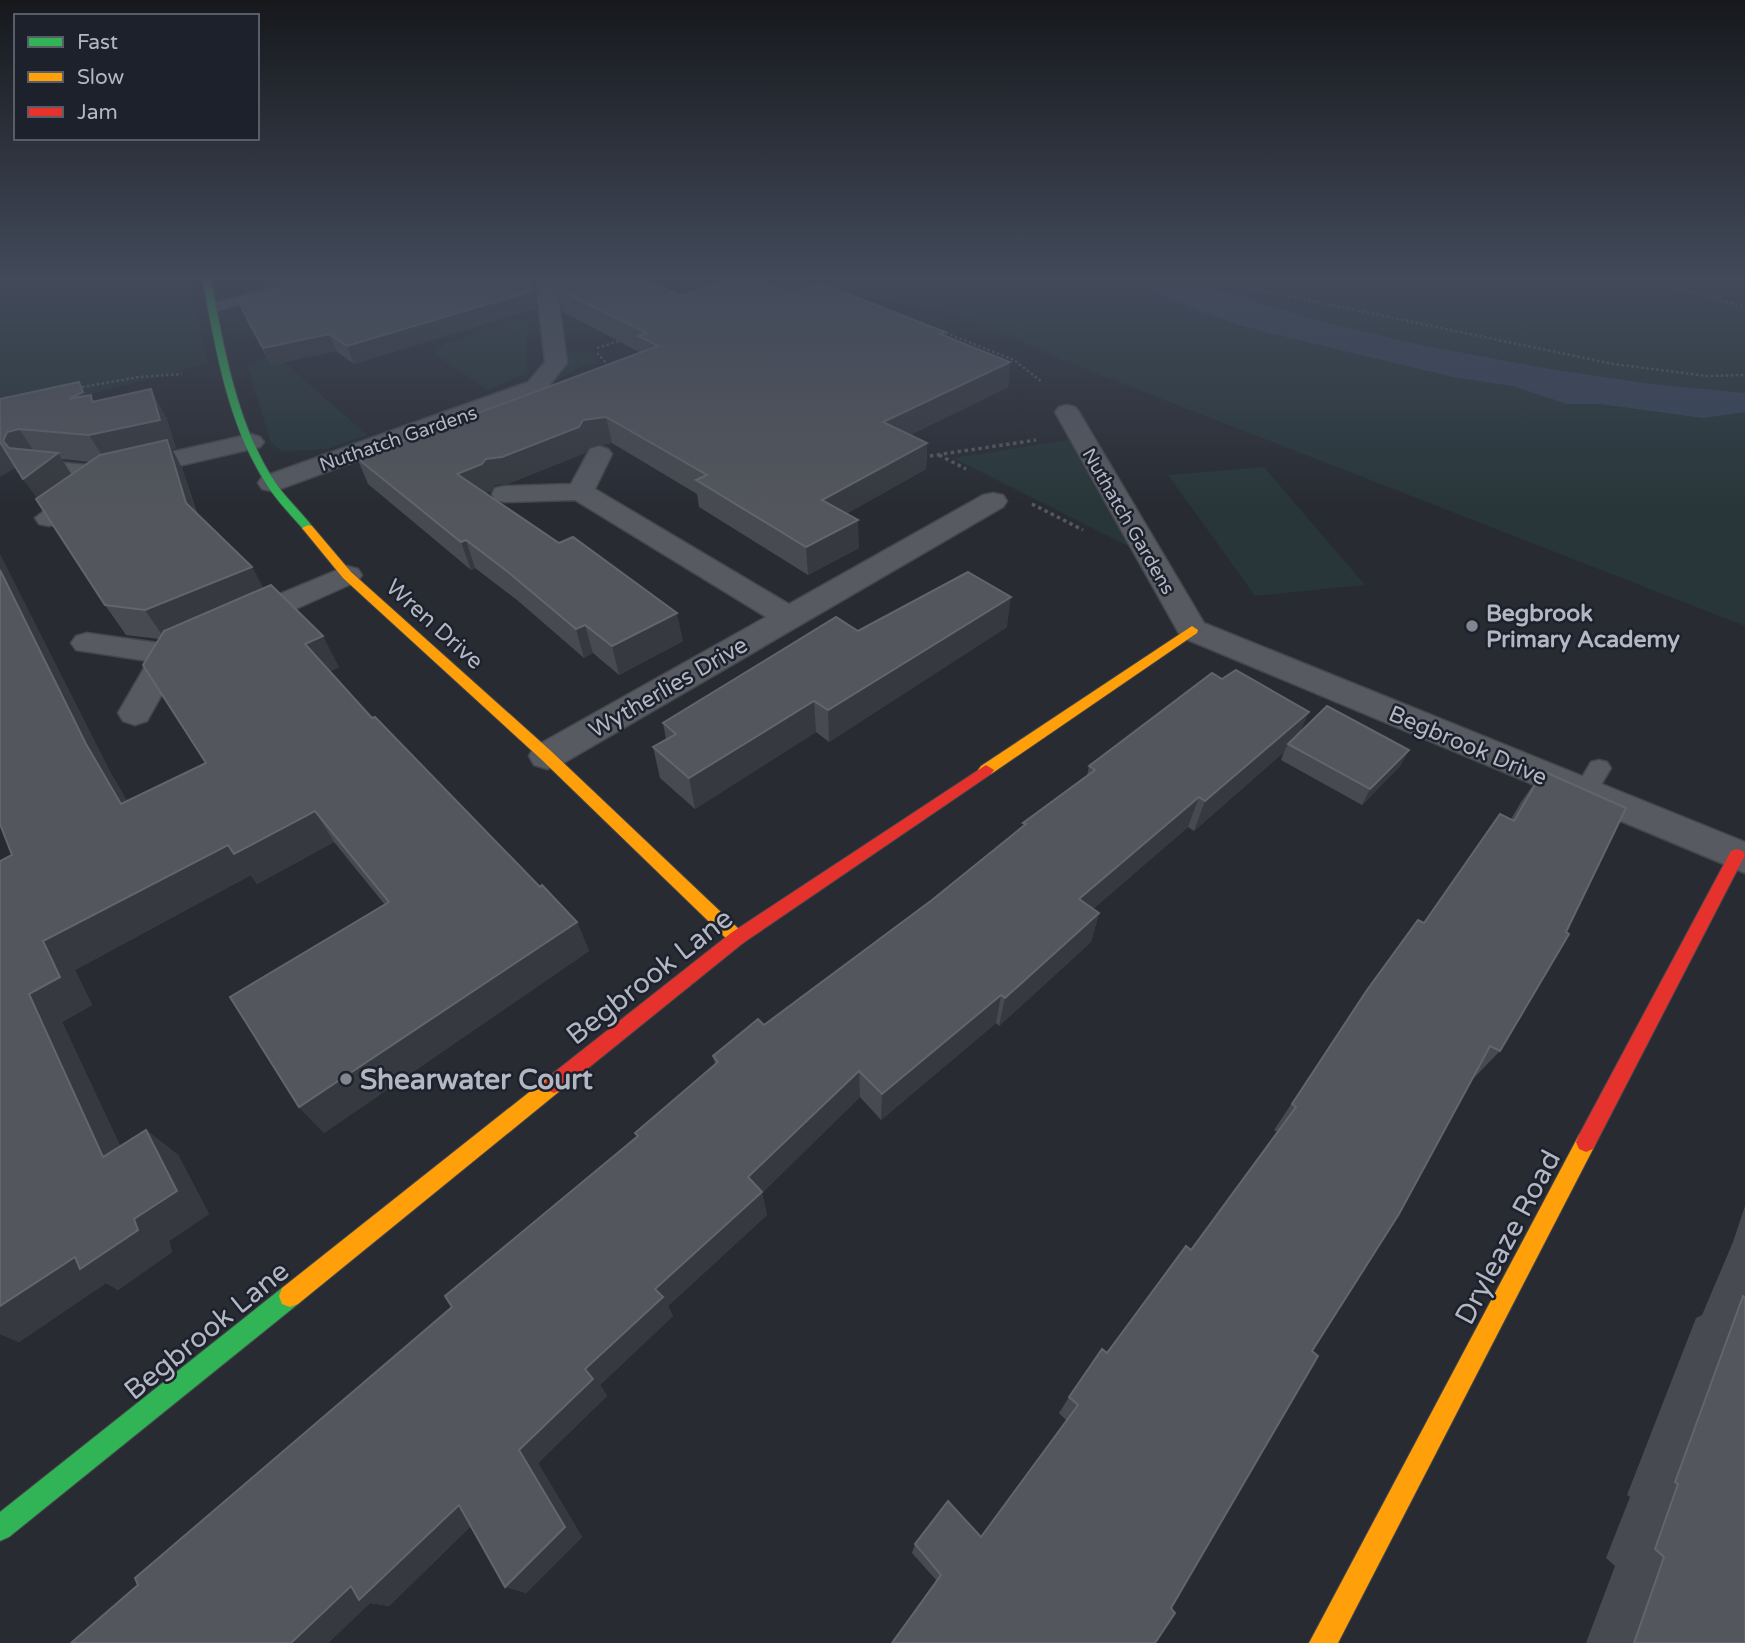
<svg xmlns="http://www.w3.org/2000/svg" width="1745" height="1643" font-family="'Varela Round',sans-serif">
  <rect width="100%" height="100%" fill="#282b32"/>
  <g fill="#283639">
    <path d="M0,276H188L208,364L0,417Z"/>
    <path d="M749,276H1745V626L1072,364L961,315Z"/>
    <path d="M523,320L527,321V373L488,390L436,355L438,349L449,343Z"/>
    <path d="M590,351L599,363L584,365L555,381L562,371L563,354Z"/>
    <path d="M275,354L367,435L327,449L281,451L271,442L247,366Z"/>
    <path d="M1069,440L1130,547L953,458Z"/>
    <path d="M1264,467L1365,585L1255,596L1168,475Z"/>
  </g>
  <path fill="#384459" d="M1119,276H1186L1210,289L1242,295L1271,307L1321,321L1411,343L1549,369L1651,384L1745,393V412L1703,418L1600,404H1567L1513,386L1453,377L1245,327L1200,311Z"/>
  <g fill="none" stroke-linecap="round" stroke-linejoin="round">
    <defs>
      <g id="lane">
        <path d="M318,276H338L213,312L207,308L208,305Z"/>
        <path d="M1599,760L1607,762L1611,768L1592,800L1584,803L1576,800L1572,794L1591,762Z"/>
      </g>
      <g id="street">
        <path d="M549,276L556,281L567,363L544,392L280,489L271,491L262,489L258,483L262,477L528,382L545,362L536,281L539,277Z"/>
        <path d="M1067,405L1075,407L1079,412L1204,623L1745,842V873L1181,637L1055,412L1059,407Z"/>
        <path d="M251,434L260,437L264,442L260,447L127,478L119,476L59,524L49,526L39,524L35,518L83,480L29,474L25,468L29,462L38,460L115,468L118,464L127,462Z"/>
        <path d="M599,446L608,449L612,454L595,489L789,604L983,495L993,493L1003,495L1007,501L1003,507L560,765L547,769L534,765L529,756L534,747L766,617L575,500L505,502L495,500L492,494L495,488L505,486L571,484L590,449Z"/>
        <path d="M347,566L358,569L362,575L358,581L251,629L240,632L229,629L224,622L229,615Z"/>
        <path d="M87,633L180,646L185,653L147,721L135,725L123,721L118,713L148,661L76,650L71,643L76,636Z"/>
      </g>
      <g id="fast">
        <path d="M202,276H210C224,346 236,425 277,485C287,499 301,512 312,526V530H304C291,515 277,501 267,485C227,424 215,346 202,276Z"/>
        <path d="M290,1285L298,1288L301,1296L298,1304L9,1537L0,1541V1512L282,1288Z"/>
      </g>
      <g id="slow">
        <path d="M308,525L312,526L351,572L552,752L743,933L746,938L743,943L737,945L731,943L542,760L343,578L302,528Z"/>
        <path d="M1192,626L1198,630L1197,633L991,774H981L978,770L981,766Z"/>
        <path d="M554,1075L561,1078L564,1084L561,1090L298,1304L290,1307L282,1304L279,1296L282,1288L547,1078Z"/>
        <path d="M1586,1132L1593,1135L1596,1142L1593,1149L1338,1643H1309L1579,1135Z"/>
      </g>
      <g id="jam">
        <path d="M986,765L994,770L991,774L743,943L561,1090L554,1093L547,1090L544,1084L547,1078L731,933Z"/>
        <path d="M1737,849L1743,851L1745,855L1593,1149L1586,1152L1579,1149L1576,1142L1579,1135L1731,851Z"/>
      </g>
    </defs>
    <use href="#lane" stroke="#44464c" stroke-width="3"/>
    <use href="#street" stroke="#44464c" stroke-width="3"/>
    <use href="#fast" stroke="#44464c" stroke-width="2"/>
    <use href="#slow" stroke="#44464c" stroke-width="2"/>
    <use href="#jam" stroke="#44464c" stroke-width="2"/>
    <g stroke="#55595e" stroke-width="2.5" stroke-dasharray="2.5 2.5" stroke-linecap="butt">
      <path d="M665,276L694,286H712"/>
      <path d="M1206,276L1240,286L1613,364L1707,376L1745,375"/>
      <path d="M1634,276L1745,307"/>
      <path d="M773,287L806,290"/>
      <path d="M941,331L1014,360L1042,382"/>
      <path d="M597,348L622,340"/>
      <path d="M597,353L608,365"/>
      <path d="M77,388L139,377L182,374"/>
    </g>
    <g stroke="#55595e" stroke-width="3.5" stroke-dasharray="3.5 3.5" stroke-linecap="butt">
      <path d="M939,455L966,469"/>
      <path d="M923,457L1036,440"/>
      <path d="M1032,504L1083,530"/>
    </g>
    <use href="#lane" fill="#575a61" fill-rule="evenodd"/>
    <use href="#street" fill="#575a61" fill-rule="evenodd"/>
    <use href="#fast" fill="#30b455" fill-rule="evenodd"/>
    <use href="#slow" fill="#ff9f0a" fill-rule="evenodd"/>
    <use href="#jam" fill="#e5322d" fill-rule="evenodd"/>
  </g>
  <g fill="#474a50" fill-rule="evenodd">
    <path d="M253,276H520L521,280L535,293L536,308L354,364L336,351L271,365L245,318L238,301L279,290L276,284L268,286Z"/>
    <path d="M557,289L681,296L793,293L945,332V336L1010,362L1008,387L910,435L927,443L926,469L846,514L859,548L808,575L699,507L697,494L612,443L589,447L585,453L510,483L494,485L491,491L485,493L683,641L619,675L593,653L584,658L517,600L475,568L471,570L368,484L357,458L641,353L563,312Z"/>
    <path d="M87,396L95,401L166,417L176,448L172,449L182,468L197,513L252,567L263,588L339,667L330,671L372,718L540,887L577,922L589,951L324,1133L299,1107L385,905L334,842L257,884L251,875L75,970L92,1005L62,1022L120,1146L146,1130L178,1155L209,1214L169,1241L172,1252L118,1290L106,1283L19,1342L0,1334V861L12,855L112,775L127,801L206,763L159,639L126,635L105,605L37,498L0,399ZM62,459L73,460L89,462L71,474Z"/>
    <path d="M1007,627L829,742L816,732L695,809L660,778L653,747L666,739L663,723L858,631Z"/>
    <path d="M1300,732L1409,750L1400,766L1362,805L1281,760L1284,752L1194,831L1188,827L1093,909L1099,913L1091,942L999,1026L996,1023L881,1120L860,1097L762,1193L767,1215L668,1306L673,1316L600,1385L607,1396L538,1463L582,1537L526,1593L505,1587L471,1526L389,1606L370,1603L328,1643H71L452,1307L637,1137L635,1133L715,1065L713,1056L764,1025L932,900L1023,827V823L1087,776L1089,766Z"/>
    <path d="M1543,771L1500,1051L1473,1079V1078L937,1581L912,1553L915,1544L981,1537L1067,1421L1059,1413L1069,1397L1191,1250L1277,1132L1274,1130L1367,990L1511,819L1521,802Z"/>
    <path d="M1745,1206V1643H1586L1615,1566L1606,1558L1630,1497L1627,1495L1696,1318L1702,1315L1733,1242Z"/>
  </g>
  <g fill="#36393f">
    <path d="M264,276H308L274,279L276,284L268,286Z"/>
    <path d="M493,276H520L521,280L502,285Z"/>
    <path d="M531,277L535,293L536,308L354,364L347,346Z"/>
    <path d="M329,334L336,351L271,365L263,348Z"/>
    <path d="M1010,362L1008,387L883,448V422Z"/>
    <path d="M79,382L96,410L69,399Z"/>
    <path d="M151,389L166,417L176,448L172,449L182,468L202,531L107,463L89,435Z"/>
    <path d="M606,417L612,443L589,447L585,453L510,483L494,485L491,491L466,500L457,474L486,459L583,420Z"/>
    <path d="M19,429L38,457L23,469L3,441L7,432Z"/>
    <path d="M0,442L17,467L0,477Z"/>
    <path d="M927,443L926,469L823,527L822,500Z"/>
    <path d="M58,453L76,482L44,508L23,479Z"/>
    <path d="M858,520L859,548L808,575L806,547Z"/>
    <path d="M466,540L475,568L471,570L461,542Z"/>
    <path d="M0,554L112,775L147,834L121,804L86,744L0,570Z"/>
    <path d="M252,567L268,596L165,639L145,610Z"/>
    <path d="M1011,597L1007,627L829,742L828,710Z"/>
    <path d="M677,613L683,641L619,675L612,646Z"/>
    <path d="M585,625L593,653L584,658L576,629Z"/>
    <path d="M323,636L339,667L322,675L305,644Z"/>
    <path d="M814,701L816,732L695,809L689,778Z"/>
    <path d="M1309,712L1296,742L1288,744L1284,752L1194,831L1205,801Z"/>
    <path d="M1409,750L1400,766L1362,805L1370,789Z"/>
    <path d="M1199,797L1188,827L1071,928L1079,899Z"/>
    <path d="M315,811L334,842L257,884L234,854Z"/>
    <path d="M228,845L251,875L75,970L92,1005L62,1022L137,1181L103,1157L29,994L43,941Z"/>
    <path d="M1099,913L1091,942L999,1026L1005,998Z"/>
    <path d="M577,922L589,951L324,1133L299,1107Z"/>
    <path d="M1001,995L996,1023L881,1120L882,1094Z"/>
    <path d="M859,1071L860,1097L762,1193L767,1215L668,1306L673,1316L600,1385L607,1396L538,1463L582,1537L526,1593L505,1587L519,1450L585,1369L655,1289L748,1177Z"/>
    <path d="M146,1130L178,1155L209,1214L169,1241L172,1252L118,1290L106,1283L19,1342L0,1334V1306L134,1219Z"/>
    <path d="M459,1505L482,1515L389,1606L370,1603L328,1643H291L351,1586Z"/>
  </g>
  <g fill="#53565c" stroke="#62656c" stroke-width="2">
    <path d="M284,276H493L506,284L531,277L532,291L347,346L329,334L263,348L238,301L288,288L274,279Z"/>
    <path d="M556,276H636L681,296L738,276H749L793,293L820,283L945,332L940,334L1010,362L883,422L927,443L822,500L858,520L806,547L696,480L707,475L606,417L583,420L579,427L502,457L486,459L482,464L457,474L559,543L573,537L677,613L612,646L585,625L576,629L508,572L466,540L461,542L357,458L658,346L638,336L647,333L557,289Z"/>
    <path d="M79,382L83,392L69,399L91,395L92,402L151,389L160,420L89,435L19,429L7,432L3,441L9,448L58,453L23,479L0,442V399Z"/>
    <path d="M167,440L186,503L252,567L145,610L105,605L36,499L100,455Z"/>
    <path d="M0,570L86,744L121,804L206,763L143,665L164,631L271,585L323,636L305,644L372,718L375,717L540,887L542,885L577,922L299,1107L230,997L389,902L315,811L234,854L228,845L43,941L60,977L29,994L103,1157L146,1130L177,1191L134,1219L138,1230L80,1269L75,1257L0,1306V861L12,855L0,824Z"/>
    <path d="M968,572L1011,597L828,710L814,701L689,778L653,747L676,734L663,723L836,617L858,631Z"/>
    <path d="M1236,670L1309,712L1205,801L1199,797L1079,899L1099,913L1005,998L1001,995L882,1094L859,1071L748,1177L762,1192L655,1289L663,1297L585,1369L593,1379L519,1450L565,1527L505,1587L459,1505L359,1600L351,1586L291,1643H71L138,1585L135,1578L452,1307L445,1296L638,1136L635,1133L718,1062L713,1056L758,1019L764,1025L932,900L1026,824L1023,823L1095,770L1089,766L1212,673L1222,679Z"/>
    <path d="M1327,706L1409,750L1370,789L1288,744Z"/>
    <path d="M1543,771L1626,808L1566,932L1569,934L1500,1051L1490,1046L1399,1214L1312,1351L1318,1356L1171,1608L1175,1613L1155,1643H892L941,1575L915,1544L948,1501L981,1537L1078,1405L1069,1397L1102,1349L1107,1353L1186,1246L1191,1250L1296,1107L1292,1104L1367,990L1418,920L1424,923L1500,814L1514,821Z"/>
    <path d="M1743,1296L1745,1298V1643H1634L1664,1557L1655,1549L1678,1484L1675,1482Z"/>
  </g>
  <linearGradient id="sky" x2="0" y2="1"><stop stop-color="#16181c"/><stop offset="0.55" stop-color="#424a5a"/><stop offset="1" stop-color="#424a5a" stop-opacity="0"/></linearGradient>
  <rect width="1745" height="506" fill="url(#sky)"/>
  <g fill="#828690" stroke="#1c212c" stroke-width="2.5">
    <circle cx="1472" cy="626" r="7"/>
    <circle cx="346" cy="1079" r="7"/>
  </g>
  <g text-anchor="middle" stroke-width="5" stroke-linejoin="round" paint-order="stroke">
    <g font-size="19" fill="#b2b7c3" stroke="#1c212c">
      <text transform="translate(398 438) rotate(-19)" y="7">Nuthatch Gardens</text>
      <text transform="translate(1129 521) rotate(60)" y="7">Nuthatch Gardens</text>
    </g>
    <g font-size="23" font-weight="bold" fill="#b2b7c3" stroke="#1c212c" text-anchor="start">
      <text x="1486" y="621">Begbrook<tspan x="1486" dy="26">Primary Academy</tspan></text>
    </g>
    <g font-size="23" fill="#b2b7c3" stroke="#1c212c">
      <text transform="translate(435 624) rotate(42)" y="8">Wren Drive</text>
      <text transform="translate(668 687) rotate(-30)" y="8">Wytherlies Drive</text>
      <text transform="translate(1468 745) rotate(23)" y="8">Begbrook Drive</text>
    </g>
    <g font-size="28" fill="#b2b7c3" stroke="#1c212c">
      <text transform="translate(649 976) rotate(-38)" y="10">Begbrook Lane</text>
      <text transform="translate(1507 1237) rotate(-62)" y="10">Dryleaze Road</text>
      <text transform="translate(206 1330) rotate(-39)" y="10">Begbrook Lane</text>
    </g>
    <g font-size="28" font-weight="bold" fill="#b2b7c3" stroke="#1c212c" text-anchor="start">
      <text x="360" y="1089">Shearwater Court</text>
    </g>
  </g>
  <rect x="14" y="14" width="245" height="126" fill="#1c212c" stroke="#585d68" stroke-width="2"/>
  <rect x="28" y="37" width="35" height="10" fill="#30b455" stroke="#585d68" stroke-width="2"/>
  <text x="77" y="49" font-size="21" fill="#b2b7c3">Fast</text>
  <rect x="28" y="72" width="35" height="10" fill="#ff9f0a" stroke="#585d68" stroke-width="2"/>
  <text x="77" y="84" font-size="21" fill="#b2b7c3">Slow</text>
  <rect x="28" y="107" width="35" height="10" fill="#e5322d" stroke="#585d68" stroke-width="2"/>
  <text x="77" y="119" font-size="21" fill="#b2b7c3">Jam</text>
</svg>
